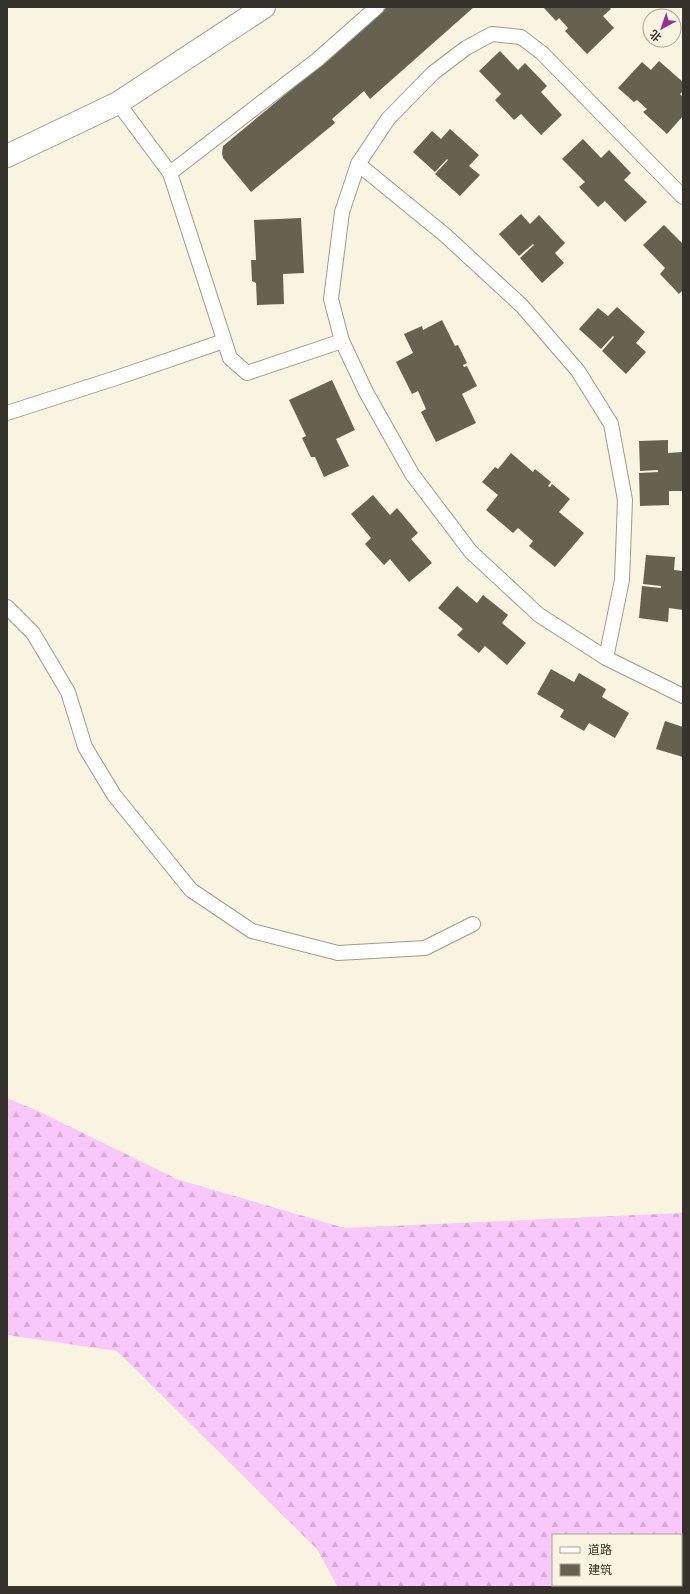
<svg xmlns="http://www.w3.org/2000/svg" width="690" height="1594" font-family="'PT Sans Narrow','Noto Sans SC',sans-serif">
  <defs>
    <pattern id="forest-firs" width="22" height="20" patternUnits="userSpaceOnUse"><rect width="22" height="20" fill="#f7c8f9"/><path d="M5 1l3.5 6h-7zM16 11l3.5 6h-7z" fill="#d4acd6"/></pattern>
  </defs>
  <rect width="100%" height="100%" fill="#f9f4df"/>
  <path fill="url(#forest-firs)" d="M7,1098L38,1111L179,1180L345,1228L683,1213V1587H608L606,1585H681V1535H553V1585H586L584,1587H338L317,1549L117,1351L7,1335Z"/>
  <g fill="#676250">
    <path d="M387,7H474L370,99L364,91L332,119L335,123L251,192L223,158L222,153L223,146L333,55Z"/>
    <path d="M543,7H609L611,9L603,16L614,28L587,54L565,31L568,28L559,18L556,21Z"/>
    <path d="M500,51L518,70L525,63L547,86L541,92L562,115L541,135L521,114L514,120L495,100L501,94L479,71Z"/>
    <path d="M659,61L683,82V91L680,94L683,97V116L667,134L643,112L647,109L637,100L634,102L618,88L642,62L651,70Z"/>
    <path d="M450,129L479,155L469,166L480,175L460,196L435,174L448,160L447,159L435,172L413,152L432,131L441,139Z"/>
    <path d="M583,139L601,158L609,150L631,173L624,180L647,202L625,222L605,201L598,207L579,187L585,182L562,159Z"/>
    <path d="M521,214L530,224L539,215L565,243L555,253L564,263L542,283L520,258L534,245L533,244L519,256L499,234Z"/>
    <path d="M301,218L304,273L283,274L284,304L257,305L256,283L252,281L251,260H256L254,220Z"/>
    <path d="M664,225L683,244V290L679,294L660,274L665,268L643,245Z"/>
    <path d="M617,307L645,332L636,343L646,352L626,374L602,351L614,337L613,336L601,349L579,329L598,308L608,316Z"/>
    <path d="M442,320L455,346L458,345L467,363L463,365L464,367L467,366L477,386L462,394L476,423L436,442L421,412L426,409L418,391L412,394L396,362L413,353L404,334L422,326L423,330Z"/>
    <path d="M332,380L355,430L336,439L349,466L324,477L315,457H311L302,438L306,436L289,400Z"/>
    <path d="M668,440V453L682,452L683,491H669V505L640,506L639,473L658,472V470L640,471L639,441Z"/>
    <path d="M511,453L533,472L535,469L551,482L548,486L550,487L552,484L570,499L559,512L584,533L555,567L529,546L533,541L518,528L513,533L486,510L498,495L482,482L495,467L498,469Z"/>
    <path d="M373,495L390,515L397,508L418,533L411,539L432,563L409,582L390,559L384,565L365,544L371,538L351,514Z"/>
    <path d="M646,555L675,557L674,570L683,571V610L669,608L668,622L639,618L642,586L661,588V586L643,584Z"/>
    <path d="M457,586L477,603L483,595L508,615L502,623L526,643L507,665L485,646L479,653L457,635L463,629L438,608Z"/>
    <path d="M551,669L574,682L579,673L606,689L602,697L629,713L615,738L589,723L584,731L560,717L564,710L537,694Z"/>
    <path d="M665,721L683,727V757L656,749Z"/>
  </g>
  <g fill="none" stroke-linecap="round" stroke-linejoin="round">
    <defs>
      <g id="service">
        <path d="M118,103L170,173L230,358L247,373L342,341"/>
        <path d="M358,164L445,235L522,306L578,371L611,424L625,500L622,580L606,658"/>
        <path d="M170,173L317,60L377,7"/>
        <path d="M683,197L542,53L521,37L492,34L466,48L433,73L388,119L358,164L342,212L331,299L342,341L366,392L412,474L471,552L539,615L606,658L683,696"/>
        <path d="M7,413L119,377L224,341"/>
        <path d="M7,607L33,633L68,692L85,747L114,795L191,890L252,931L338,953L425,948L473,924"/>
      </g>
      <path id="tertiary" d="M7,156L118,103L264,7"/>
    </defs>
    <use href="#service" stroke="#a09b87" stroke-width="16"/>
    <use href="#tertiary" stroke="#a09b87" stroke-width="24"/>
    <use href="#service" stroke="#fff" stroke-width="14"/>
    <use href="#tertiary" stroke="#fff" stroke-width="22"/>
  </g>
  <rect width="690" height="1594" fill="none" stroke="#34322a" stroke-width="16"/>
  <rect x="552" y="1534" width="130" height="52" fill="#f9f4df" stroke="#aaa697"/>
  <rect x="560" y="1547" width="20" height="6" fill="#ffffff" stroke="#aaa697"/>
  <text x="588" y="1554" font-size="12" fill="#34322a">道路</text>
  <rect x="560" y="1564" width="20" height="12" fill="#676250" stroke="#aaa697"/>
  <text x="588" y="1574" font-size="12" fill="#34322a">建筑</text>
  <g transform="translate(662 28) rotate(220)"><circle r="19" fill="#f9f4df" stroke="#aaa697"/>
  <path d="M0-3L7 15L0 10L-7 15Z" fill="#933199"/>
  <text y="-6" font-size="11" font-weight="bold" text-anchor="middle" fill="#34322a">北</text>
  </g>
</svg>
